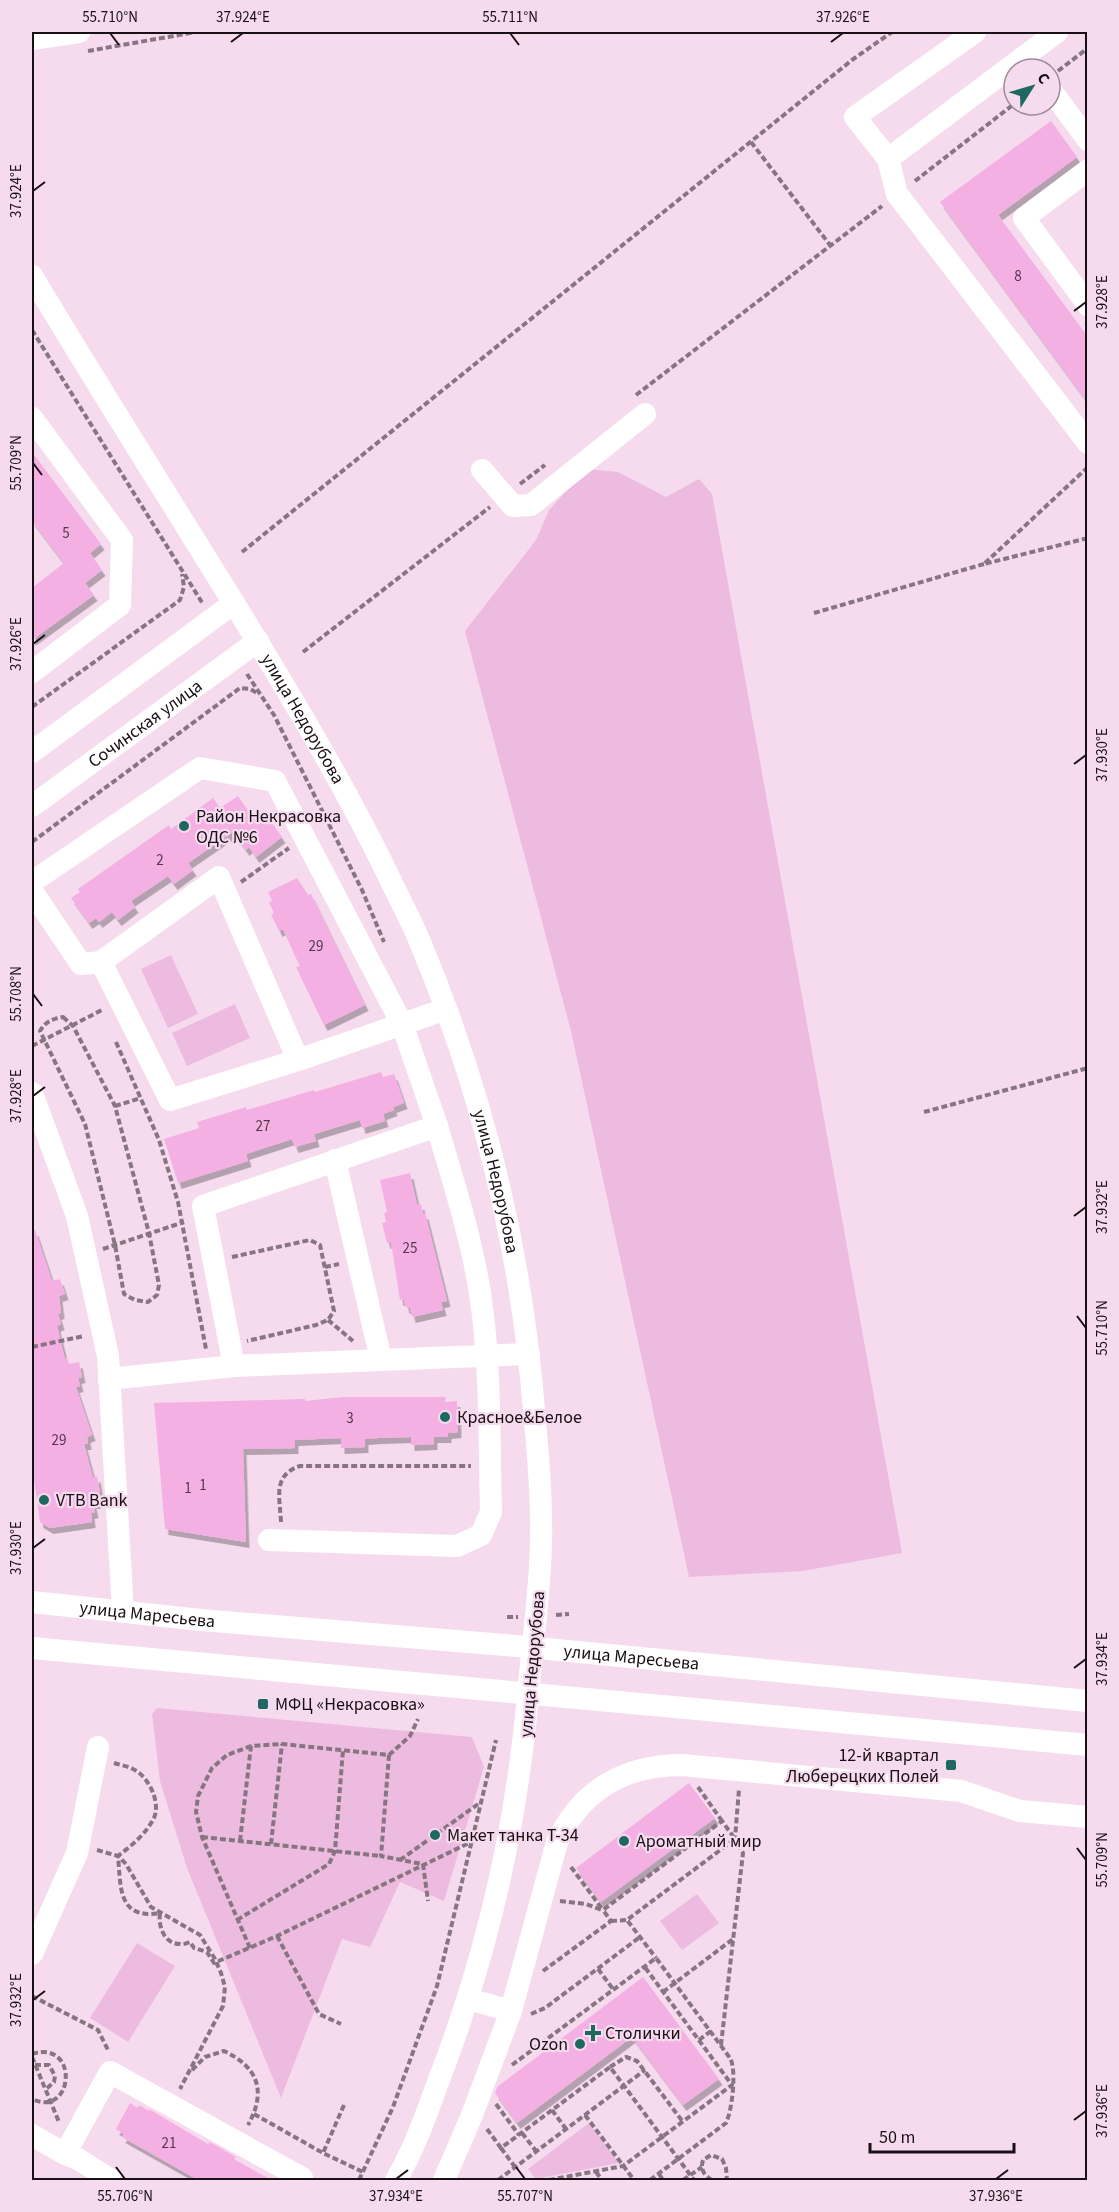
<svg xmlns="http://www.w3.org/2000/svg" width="1119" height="2212" font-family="'Source Sans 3',sans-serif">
  <defs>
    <filter id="shadow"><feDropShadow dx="3.5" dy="6" stdDeviation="0" flood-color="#0004"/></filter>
  </defs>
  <rect width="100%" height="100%" fill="#f6dbee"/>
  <g fill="#eebbe0">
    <path d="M586,469L618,472L666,497L699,479L712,494L902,1553L803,1571L689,1577L571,1031L465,631L536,540L549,510Z"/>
    <path d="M171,955L198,1014L168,1028L141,969Z"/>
    <path d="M235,1004L250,1038L187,1066L172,1033Z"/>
    <path d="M157,1708L472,1737L484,1767L444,1901L400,1882L370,1947L342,1939L281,2098L187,1868L160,1781L152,1714Z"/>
    <path d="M697,1894L719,1923L682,1950L660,1921Z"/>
    <path d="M137,1943L175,1966L128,2042L90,2018Z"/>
    <path d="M589,2123L619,2163L536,2179L528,2169Z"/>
  </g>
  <g fill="#f5b0e3" filter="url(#shadow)">
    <path d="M1051,121L1077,157L998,215L1088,337V403L940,202Z"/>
    <path d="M32,452L101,544L90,553L102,570L85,583L94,595L32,640V588L64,563L32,521Z"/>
    <path d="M238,796L254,819L264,812L282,837L256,857L249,847L246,850L233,832L188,863L193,870L174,884L168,876L131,901L135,907L118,920L112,912L99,922L96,918L89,923L71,898L80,892L78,889L169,825L171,829L213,798L220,808Z"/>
    <path d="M297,878L308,895L311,894L365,1005L324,1025L296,967L300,966L295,956L283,929L279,931L271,914L274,913L269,902L272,901L268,892Z"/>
    <path d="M381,1072L383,1077L394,1074L404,1103L393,1107L394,1110L383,1114L385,1121L362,1128L360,1120L314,1134L316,1141L295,1147L292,1139L246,1154L248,1161L178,1183L164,1139L199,1128L197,1122L217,1116L246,1107L247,1110L314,1090L315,1092Z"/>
    <path d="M410,1173L417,1205L421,1204L423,1214L425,1213L447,1301L441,1302L443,1310L412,1317L410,1307L406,1308L404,1299L400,1300L391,1242L387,1243L382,1223L386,1222L384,1213L387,1212L380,1180Z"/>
    <path d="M35,1230L52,1281L60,1279L65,1294L59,1296L61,1313L58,1314L61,1324L57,1326L65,1359L67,1358L69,1364L79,1362L82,1377L78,1378L80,1386L76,1387L92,1435L87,1437L88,1444H84L93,1478L97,1476L100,1493H96L97,1503H93L95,1512L91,1513L92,1522L50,1528L40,1522L32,1466V1231Z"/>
    <path d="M342,1397H446L445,1402L457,1401L458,1432L448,1433V1437H434V1444L411,1445V1437L378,1438L365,1439V1447L341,1448V1438L295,1440V1448L243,1449L246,1542L165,1529L154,1403L305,1399V1401Z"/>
    <path d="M689,1783L715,1818L601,1902L576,1868Z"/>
    <path d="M643,1977L719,2079L683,2105L632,2037L517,2123L495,2093L497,2087Z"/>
    <path d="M130,2103L138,2108L139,2105L149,2111V2109L208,2144L210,2142L236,2157L234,2159L273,2181H200L122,2137L124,2134L116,2129Z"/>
  </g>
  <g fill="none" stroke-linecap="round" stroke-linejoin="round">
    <g stroke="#877582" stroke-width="4" stroke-dasharray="6 3" stroke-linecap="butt">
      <path d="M88,51L196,32"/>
      <path d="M1058,71L1088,48"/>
      <path d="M751,142L830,245"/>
      <path d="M915,181L1014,104"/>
      <path d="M32,330L203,604"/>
      <path d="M636,395L882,206"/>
      <path d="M1088,467L984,564L1088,538"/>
      <path d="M520,484L545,465"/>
      <path d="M242,552L852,60L892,32"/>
      <path d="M814,613L984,564"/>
      <path d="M303,652L490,507"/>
      <path d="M247,674L274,715L362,890L384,942"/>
      <path d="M32,707L180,600L184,587L182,574"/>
      <path d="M32,842L240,688L250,689L259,694"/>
      <path d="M241,882L289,848"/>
      <path d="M63,1017L73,1026L115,1106L149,1233L159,1285L157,1295L148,1302L135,1300L124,1294L115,1245L85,1124L40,1031C46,1021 52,1019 63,1017Z"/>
      <path d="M116,1042L159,1140L178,1202L206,1349"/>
      <path d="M32,1046L102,1010"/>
      <path d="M115,1106L141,1098"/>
      <path d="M924,1112L1088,1068"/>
      <path d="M103,1249L184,1222"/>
      <path d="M232,1257L310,1240L320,1245L334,1311L328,1320L316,1325L247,1341"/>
      <path d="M325,1267L339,1264"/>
      <path d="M328,1320L353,1341"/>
      <path d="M32,1347L84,1336"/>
      <path d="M281,1522C280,1498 272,1475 300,1466H471"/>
      <path d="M556,1615L569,1614"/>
      <path d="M507,1617H518"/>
      <path d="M389,1755L410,1736L418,1719"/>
      <path d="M114,1763C120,1765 127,1766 133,1769C148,1776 161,1801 154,1818C146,1834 131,1846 118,1856C121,1886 117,1920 160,1913C158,1926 164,1944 180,1944C183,1945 187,1943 190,1942L194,1948L207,1952L214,1963L277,1936L473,1841"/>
      <path d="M698,1787L722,1821"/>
      <path d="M202,1837L381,1856"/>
      <path d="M240,1841L251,1746"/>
      <path d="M271,1844L282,1744"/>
      <path d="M97,1850L118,1856L126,1864L151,1907L200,1935L215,1959L221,1973L225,1987L223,2006L180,2089"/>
      <path d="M400,1860L481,1802"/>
      <path d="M423,1864L428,1901"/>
      <path d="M571,1867L603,1910"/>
      <path d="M560,1901L586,1904L602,1910"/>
      <path d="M237,1920L329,1864L335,1851L343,1750"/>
      <path d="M611,1921L627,1920"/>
      <path d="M277,1936L319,2014L341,2024"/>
      <path d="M250,1948L202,1837L196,1812L198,1796L212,1768L227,1755L251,1746L282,1744L389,1755L381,1856L422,1864"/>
      <path d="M598,1969L613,1989"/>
      <path d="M543,1971L611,1921L603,1910L722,1821L735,1839L627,1920L656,1958"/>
      <path d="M663,1992L733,1939"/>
      <path d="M32,1996L98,2030L109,2052"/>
      <path d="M531,2014L545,2008L640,1937"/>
      <path d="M699,2040L711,2031"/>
      <path d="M721,2045L743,1853L735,1839L739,1789"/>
      <path d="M32,2054C80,2039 74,2119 32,2099"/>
      <path d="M32,2057L59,2122"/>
      <path d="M35,2065H49L55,2076L54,2082L45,2090"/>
      <path d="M512,2065L656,1958L730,2058C737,2070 732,2111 726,2123L650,2180"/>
      <path d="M610,2067L626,2057L637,2061L683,2122"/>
      <path d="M192,2070L205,2057L224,2051C258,2067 267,2091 248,2125"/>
      <path d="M496,2104L519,2135"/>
      <path d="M344,2105L323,2153L363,2172"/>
      <path d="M552,2110L566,2129"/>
      <path d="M254,2114L323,2153"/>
      <path d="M585,2115L634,2180"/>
      <path d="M487,2129L501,2148L610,2067L694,2180"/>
      <path d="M522,2133L536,2151"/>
      <path d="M501,2148L515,2167"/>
      <path d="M596,2172L602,2180"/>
      <path d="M659,2174L663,2180"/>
      <path d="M359,2180L393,2107L437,1986L496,1740"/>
      <path d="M498,2180L645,2070"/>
      <path d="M549,2180L623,2166L732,2085L644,1966"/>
      <path d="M683,2180L702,2167"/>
      <path d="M712,2180C704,2175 700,2170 703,2160L711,2155L722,2159L726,2168L727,2180"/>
    </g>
    <g stroke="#fff" stroke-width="22">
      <path d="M975,32L855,117L888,159L897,194L1088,443"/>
      <path d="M32,39L79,32"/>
      <path d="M1050,89L1088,140"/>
      <path d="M888,159L1057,32"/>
      <path d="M1088,170L1024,218L1088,305"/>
      <path id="s1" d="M32,276C102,393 176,509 248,626C298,708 347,790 389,877C399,898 411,920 420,942C482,1090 521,1250 534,1410C538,1454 542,1499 541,1543C540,1595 532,1645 528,1697C516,1827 487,1955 440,2077C427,2112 415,2148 396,2180"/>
      <path d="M32,418L122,540L120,605L32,672"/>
      <path d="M482,470L513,506L531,505L645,414"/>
      <path d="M32,752L234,603"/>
      <path id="s2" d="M32,806L258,641"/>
      <path d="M32,882L200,768L275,781L402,1024L437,1126L203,1206L234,1366L529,1354"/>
      <path d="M32,891L81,964L101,962"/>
      <path d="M298,1060L170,1100L101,962L219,877L298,1060L446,1009"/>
      <path d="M32,1093L77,1216L108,1356L123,1611"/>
      <path d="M335,1160L381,1360"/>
      <path d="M109,1379L234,1366"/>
      <path d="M269,1540L457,1546L481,1535L491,1512C489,1439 491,1365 480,1293C471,1236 453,1181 437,1126"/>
      <path id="s3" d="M32,1602L201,1620L505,1645L1088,1701"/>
      <path d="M32,1648L1088,1745"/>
      <path d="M32,1954L77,1853L98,1747"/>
      <path d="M468,1999L511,2011"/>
      <path d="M32,2135L65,2154"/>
      <path d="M111,2180L78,2159L65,2154L110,2072L302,2178"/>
      <path d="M444,2180L472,2115L511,2011L557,1842C581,1790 625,1765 682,1765L961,1791L1020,1811L1088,1817"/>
    </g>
  </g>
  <path fill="none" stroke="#191017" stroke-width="2" d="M110,33L119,45M510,33L519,45M231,42L243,33M831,42L843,33M33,191L45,182M1074,311L1086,302M33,463L42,475M33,644L45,635M1074,764L1086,755M33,994L42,1006M33,1096L45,1087M1074,1216L1086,1207M1077,1316L1086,1328M33,1548L45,1539M1074,1668L1086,1659M1077,1848L1086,1860M33,2000L45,1991M1074,2120L1086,2111M116,2167L125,2179M516,2167L525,2179M396,2179L408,2170M996,2179L1008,2170"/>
  <g fill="#1e6861" stroke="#f6dbee" stroke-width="2">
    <circle cx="184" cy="826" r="6"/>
    <circle cx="445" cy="1417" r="6"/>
    <circle cx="44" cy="1500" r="6"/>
    <rect x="257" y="1698" width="12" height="12" rx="3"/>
    <rect x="945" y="1759" width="12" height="12" rx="3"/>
    <circle cx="435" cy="1835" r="6"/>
    <circle cx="624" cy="1841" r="6"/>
    <path d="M590 2024h6v6h6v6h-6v6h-6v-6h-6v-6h6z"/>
    <circle cx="580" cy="2044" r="6"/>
  </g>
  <g text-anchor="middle" stroke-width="4.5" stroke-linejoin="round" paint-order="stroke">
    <g font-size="15" fill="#50384a">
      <text x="1018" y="281">8</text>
      <text x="66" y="538">5</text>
      <text x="160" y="865">2</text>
      <text x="316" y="951">29</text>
      <text x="263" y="1131">27</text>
      <text x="410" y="1253">25</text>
      <text x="350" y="1423">3</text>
      <text x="59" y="1445">29</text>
      <text x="203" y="1490">1</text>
      <text x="188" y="1493">1</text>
      <text x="169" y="2148">21</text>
    </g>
    <g font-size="18" fill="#191017" stroke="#f6dbee">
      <text dy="6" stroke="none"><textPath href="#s1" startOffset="519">улица Недорубова</textPath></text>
      <text dy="6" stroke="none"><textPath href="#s2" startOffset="140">Сочинская улица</textPath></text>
      <text dy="6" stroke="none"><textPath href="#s1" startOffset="1023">улица Недорубова</textPath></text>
      <text dy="6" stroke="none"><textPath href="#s3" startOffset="116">улица Маресьева</textPath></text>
      <text dy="6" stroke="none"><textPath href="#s3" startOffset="602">улица Маресьева</textPath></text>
      <text transform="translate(532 1664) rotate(-85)" y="6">улица Недорубова</text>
    </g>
    <g font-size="18" fill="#191017" stroke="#f6dbee" text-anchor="start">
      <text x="196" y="822">Район Некрасовка<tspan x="196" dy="21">ОДС №6</tspan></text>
      <text x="457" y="1423">Красное&amp;Белое</text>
      <text x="56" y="1506">VTB Bank</text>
      <text x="275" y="1710">МФЦ «Некрасовка»</text>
      <text x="939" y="1761" text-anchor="end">12-й квартал<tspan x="939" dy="21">Люберецких Полей</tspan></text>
      <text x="447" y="1841">Макет танка Т-34</text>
      <text x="636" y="1847">Ароматный мир</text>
      <text x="605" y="2039">Столички</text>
      <text x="568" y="2050" text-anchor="end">Ozon</text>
    </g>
  </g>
  <rect width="1119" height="2212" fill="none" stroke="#f6dbee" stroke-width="66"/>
  <g transform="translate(1032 87) rotate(53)"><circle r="28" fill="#f6dbee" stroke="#9e8a98" stroke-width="1.5"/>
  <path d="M0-4.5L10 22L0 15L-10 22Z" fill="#1e6861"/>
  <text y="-9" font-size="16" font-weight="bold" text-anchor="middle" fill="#191017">С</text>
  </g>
  <path d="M870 2143v9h144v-9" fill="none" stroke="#191017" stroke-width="3"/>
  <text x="879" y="2143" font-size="18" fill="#191017" stroke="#f6dbee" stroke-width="4.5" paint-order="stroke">50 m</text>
  <rect x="33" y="33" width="1053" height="2146" fill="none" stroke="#191017" stroke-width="2"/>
  <g font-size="15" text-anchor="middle" fill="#191017">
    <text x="110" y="22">55.710°N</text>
    <text x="243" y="22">37.924°E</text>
    <text x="510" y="22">55.711°N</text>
    <text x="843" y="22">37.926°E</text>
    <text transform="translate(16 191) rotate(-90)" y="5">37.924°E</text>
    <text transform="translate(1102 302) rotate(-90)" y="5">37.928°E</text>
    <text transform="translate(16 463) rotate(-90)" y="5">55.709°N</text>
    <text transform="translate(16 644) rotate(-90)" y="5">37.926°E</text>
    <text transform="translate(1102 755) rotate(-90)" y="5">37.930°E</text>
    <text transform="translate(16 994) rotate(-90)" y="5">55.708°N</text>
    <text transform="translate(16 1096) rotate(-90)" y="5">37.928°E</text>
    <text transform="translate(1102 1207) rotate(-90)" y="5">37.932°E</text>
    <text transform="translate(1102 1328) rotate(-90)" y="5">55.710°N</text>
    <text transform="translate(16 1548) rotate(-90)" y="5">37.930°E</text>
    <text transform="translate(1102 1659) rotate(-90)" y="5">37.934°E</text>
    <text transform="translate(1102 1860) rotate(-90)" y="5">55.709°N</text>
    <text transform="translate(16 2000) rotate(-90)" y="5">37.932°E</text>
    <text transform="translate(1102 2111) rotate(-90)" y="5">37.936°E</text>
    <text x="125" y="2201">55.706°N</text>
    <text x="396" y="2201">37.934°E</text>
    <text x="525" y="2201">55.707°N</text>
    <text x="996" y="2201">37.936°E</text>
  </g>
</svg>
